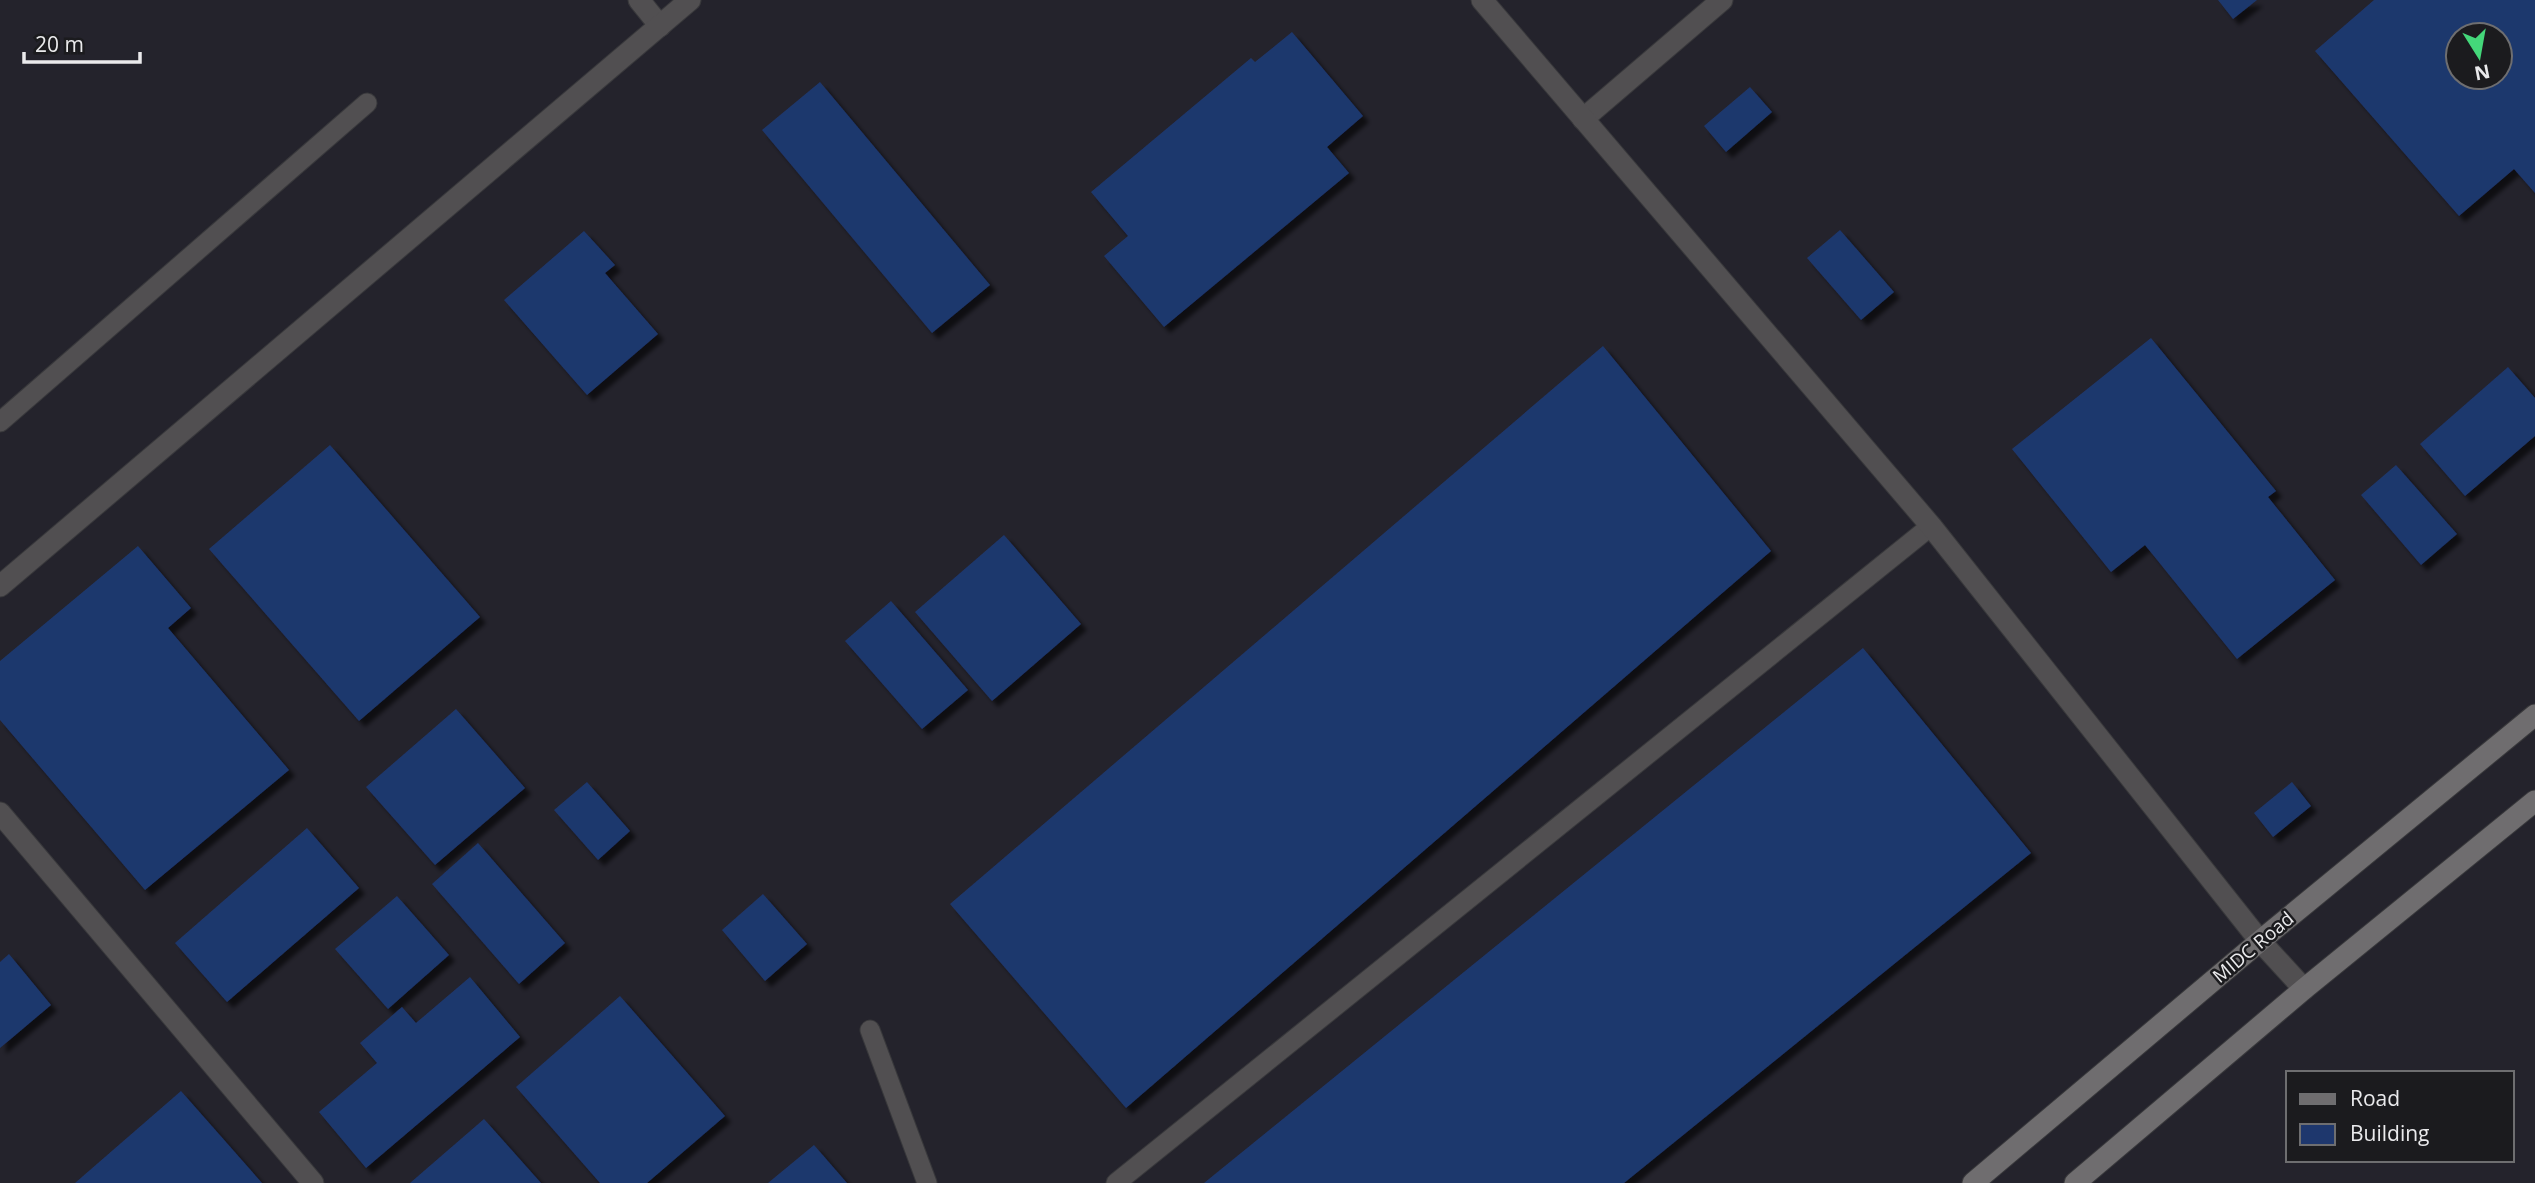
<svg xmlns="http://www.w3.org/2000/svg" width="2535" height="1183" font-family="'Open Sans',sans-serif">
  <defs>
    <filter id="shadow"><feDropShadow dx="6" dy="6" stdDeviation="2" flood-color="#0009"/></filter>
  </defs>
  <rect width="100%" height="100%" fill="#1b1b1e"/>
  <path fill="#24232c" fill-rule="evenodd" d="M0,0H2535V1183H0ZM2458,35H2500V77H2458ZM2288,1073H2512V1160H2288Z"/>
  <g fill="#1e376d" fill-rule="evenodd" filter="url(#shadow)">
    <path d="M2218,0H2257L2233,19Z"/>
    <path d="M2374,0H2535V193L2514,169L2459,216L2315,51ZM2458,35H2500V77H2458Z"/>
    <path d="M1292,32L1363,116L1327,147L1349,173L1164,327L1104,256L1128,236L1091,192L1251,58L1255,62Z"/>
    <path d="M820,82L990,285L932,333L762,130Z"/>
    <path d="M1750,87L1772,112L1726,152L1704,126Z"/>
    <path d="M1840,230L1894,292L1861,320L1807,258Z"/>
    <path d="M584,231L615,265L605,273L658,334L587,395L504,300Z"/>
    <path d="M2151,338L2276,491L2268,497L2335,580L2237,659L2145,545L2111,572L2012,449Z"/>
    <path d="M1603,346L1771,551L1126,1108L950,904Z"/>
    <path d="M2508,367L2535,398V436L2465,496L2420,444Z"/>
    <path d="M330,445L480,617L359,721L209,549Z"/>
    <path d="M2396,465L2457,534L2421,565L2361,495Z"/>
    <path d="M1004,535L1081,624L992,701L915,612Z"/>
    <path d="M138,546L191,608L168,628L289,770L145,890L0,720V661Z"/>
    <path d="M891,601L968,690L922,729L845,641Z"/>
    <path d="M1863,648L2031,853L1624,1183H1204Z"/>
    <path d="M456,709L525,788L435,865L366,787Z"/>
    <path d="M587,782L630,831L598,860L554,810Z"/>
    <path d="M2292,782L2311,806L2273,837L2254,813Z"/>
    <path d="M307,828L359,888L227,1002L175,943Z"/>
    <path d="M478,843L565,943L519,984L432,884Z"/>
    <path d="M763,894L807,944L765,981L722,930Z"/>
    <path d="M397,896L449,955L388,1009L335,949Z"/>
    <path d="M9,954L51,1005L0,1048V962Z"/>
    <path d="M470,977L520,1037L366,1168L319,1112L377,1063L360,1043L402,1007L416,1023Z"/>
    <path d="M620,996L725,1116L647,1183H600L516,1087Z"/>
    <path d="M181,1091L262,1183H75Z"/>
    <path d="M484,1119L541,1183H410Z"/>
    <path d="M814,1145L847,1183H768Z"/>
  </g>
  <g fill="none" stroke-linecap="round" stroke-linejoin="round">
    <defs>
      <g id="service">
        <path d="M0,422L367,103"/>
        <path d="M870,1030L927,1183"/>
        <path d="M1116,1183L1931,526"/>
      </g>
      <g id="minor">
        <path d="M1583,119L1722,0"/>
        <path d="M0,813L313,1183"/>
      </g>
      <g id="tertiary">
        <path d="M639,0L660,26"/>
        <path d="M1482,0L1931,526L2260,941L2304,989"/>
        <path d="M0,586L690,0"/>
      </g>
      <g id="secondary">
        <path d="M1973,1183L2260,941L2535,715"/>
        <path d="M2075,1183L2304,989L2535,801"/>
      </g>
    </defs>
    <use href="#service" stroke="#38383b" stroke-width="21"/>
    <use href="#minor" stroke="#38383b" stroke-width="23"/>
    <use href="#tertiary" stroke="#38383b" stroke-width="23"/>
    <use href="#secondary" stroke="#38383b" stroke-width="23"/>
    <use href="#service" stroke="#514f51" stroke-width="19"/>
    <use href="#minor" stroke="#514f51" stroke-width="21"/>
    <use href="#tertiary" stroke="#514f51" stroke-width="21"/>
    <use href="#secondary" stroke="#6f6d6f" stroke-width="21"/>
  </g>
  <g text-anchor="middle" stroke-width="5" stroke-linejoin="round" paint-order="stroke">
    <g font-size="19" fill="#eaeaec" stroke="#1b1b1e">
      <text transform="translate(2253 947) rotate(-40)" y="7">MIDC Road</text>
    </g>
  </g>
  <rect x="2286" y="1071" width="228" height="91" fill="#1b1b1e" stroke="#6e6e70" stroke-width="2"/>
  <rect x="2300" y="1094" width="35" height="10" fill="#6f6d6f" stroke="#6e6e70" stroke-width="2"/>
  <text x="2350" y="1106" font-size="21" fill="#eaeaec">Road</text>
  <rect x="2300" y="1124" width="35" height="21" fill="#1e376d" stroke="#6e6e70" stroke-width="2"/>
  <text x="2350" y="1141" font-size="21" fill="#eaeaec">Building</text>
  <g transform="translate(2479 56) rotate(169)"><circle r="33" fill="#1b1b1e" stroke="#6e6e70" stroke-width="2"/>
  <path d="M0-5L12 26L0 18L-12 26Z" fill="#44d77a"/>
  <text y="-10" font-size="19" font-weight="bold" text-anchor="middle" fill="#eaeaec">N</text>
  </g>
  <path d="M24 52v10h116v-10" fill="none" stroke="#eaeaec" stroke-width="3.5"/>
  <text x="35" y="52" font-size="21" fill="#eaeaec" stroke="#1b1b1e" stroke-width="5" paint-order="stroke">20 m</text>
</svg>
